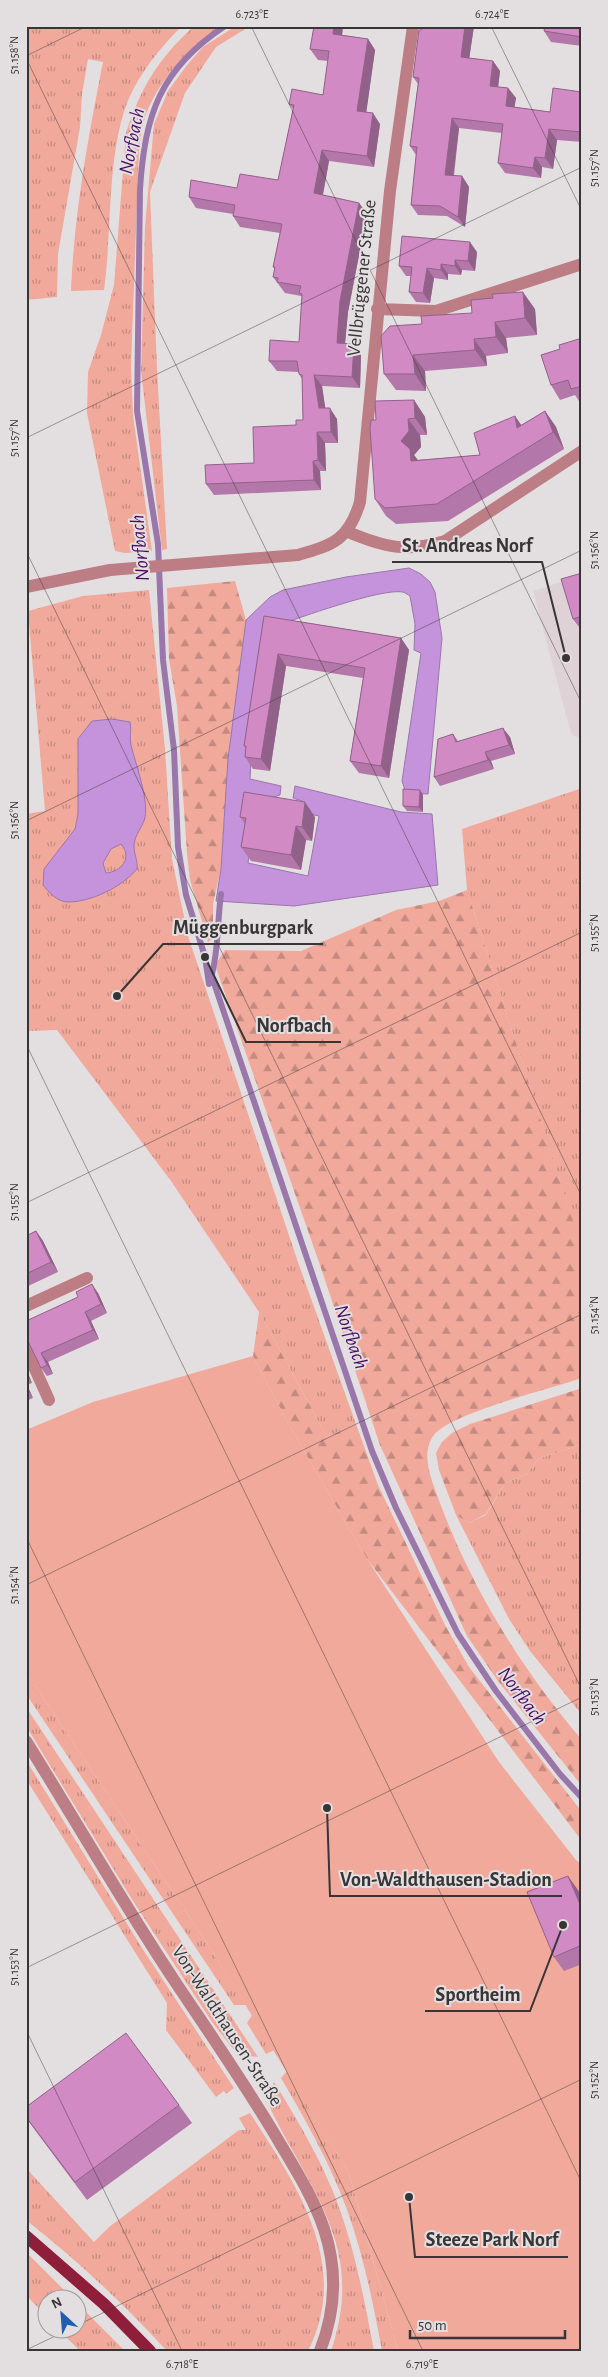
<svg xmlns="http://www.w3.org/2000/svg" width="608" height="2377" viewBox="0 0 608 2377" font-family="'Alegreya Sans',sans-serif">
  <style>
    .built { fill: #ded2d6 }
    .grass { fill: url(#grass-tufts) }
    .forest { fill: url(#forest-firs) }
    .pitch { fill: #f1a99c }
    .water { fill: #c493db; stroke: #9a77aa; fill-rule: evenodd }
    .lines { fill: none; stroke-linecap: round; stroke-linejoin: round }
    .stream { stroke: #9a77aa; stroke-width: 6 }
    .minor { stroke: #bc7d84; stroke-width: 12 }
    .major { stroke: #8f1e3b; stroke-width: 12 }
    .wall { fill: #b477a9 }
    .shaded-wall { fill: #926189 }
    .building { fill: #d18ac4; stroke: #926189 }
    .ticks { fill: none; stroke: #373536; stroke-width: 1; stroke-opacity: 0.45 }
    .labels { text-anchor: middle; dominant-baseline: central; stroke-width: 4; stroke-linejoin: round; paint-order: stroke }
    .street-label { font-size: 19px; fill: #373536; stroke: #e3dfe1 }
    .water-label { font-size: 20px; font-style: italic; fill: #4b0a63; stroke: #e3dfe1 }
    .leader { fill: none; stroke: #373536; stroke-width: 2 }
    .callout-dot { fill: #373536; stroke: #e3dfe1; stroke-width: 2 }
    .callout-label { font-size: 20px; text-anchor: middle; font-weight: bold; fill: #373536; stroke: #e3dfe1; stroke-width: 4; stroke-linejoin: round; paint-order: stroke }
    .neatline { fill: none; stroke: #373536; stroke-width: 2 }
    .ticks-label { font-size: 12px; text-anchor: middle; fill: #373536 }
  </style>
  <defs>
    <pattern id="grass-tufts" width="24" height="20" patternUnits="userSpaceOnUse" patternTransform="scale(1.25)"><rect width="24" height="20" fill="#f1a99c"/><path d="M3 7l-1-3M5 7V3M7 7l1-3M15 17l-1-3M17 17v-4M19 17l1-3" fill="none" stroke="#c48a80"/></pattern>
    <pattern id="forest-firs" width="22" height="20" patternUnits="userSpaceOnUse" patternTransform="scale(1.25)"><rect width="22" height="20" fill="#f1a99c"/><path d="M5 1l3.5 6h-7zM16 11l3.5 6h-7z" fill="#c48a80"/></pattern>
  </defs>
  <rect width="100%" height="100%" fill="#e3dfe1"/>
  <path class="built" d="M582 575V739H581L572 735 569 726 533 591Z"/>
  <path class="grass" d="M26 26H182C157 51 133 81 123 115 107 171 112 232 104 290L71 291C74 214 88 138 103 62L88 59 82 94 80 127 58 254 57 297 26 300Z
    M194 26H221C189 48 161 77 146 114 142 124 141 137 139 148L131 367 133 415 152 551 125 553 115 551 87 413 88 372 101 335 114 285 126 133C141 87 158 59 194 26Z
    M236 26H250L216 47 185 93 150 192 157 369 167 549 162 550 141 371 145 227 154 124 168 91 187 65 203 47Z
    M149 590 165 749 172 859 188 936 299 1265 356 1424 327 1437 259 1312 171 1181 57 1030 26 1031V814L45 811 28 611 83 596Z
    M582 788V1225H574L467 890 462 829Z
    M582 1444V1715L530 1651 509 1619 456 1515 469 1523 486 1515 505 1483 527 1474 538 1459Z
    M26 1672 212 1951 246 2005H234L26 1694Z
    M26 1707 258 2057 242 2055 234 2050 212 2022 133 1901 26 1726Z
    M26 1760 142 1948 234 2088 226 2094 224 2091 216 2097 166 2030 167 2003 26 1779Z
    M250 2012 274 2050 266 2054 247 2023 252 2015Z
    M287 2071 349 2173 398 2351H382C373 2302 363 2253 346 2207 329 2161 305 2119 281 2078Z
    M274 2082C295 2116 316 2151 332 2189 353 2240 364 2297 374 2351H331C366 2248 312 2194 270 2108L269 2099Z
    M250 2113C296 2184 352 2265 308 2351H167C123 2303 77 2260 26 2220V2168L94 2242 109 2227 239 2130H246L239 2118Z
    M26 2252 73 2299 48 2300 47 2317 26 2295Z
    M78 2304 125 2351H80L59 2330H78Z"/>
  <path class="forest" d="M235 581 246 620 228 759 221 869 213 904V938L208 942 190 880 187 854 177 706 169 659 167 588Z
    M467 890 574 1224 582 1225V1378C550 1389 451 1413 434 1435 419 1454 433 1483 440 1503 473 1591 521 1668 582 1740V1786L498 1681 467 1636 380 1445 321 1268 215 965 225 950 301 951 396 910 439 901Z
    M259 1312 327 1437 356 1424 378 1485 445 1625 469 1667 582 1812V1841L367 1559 290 1427 253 1356Z
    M582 1388V1444L538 1459 527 1474 505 1483 486 1514 469 1523 456 1515 439 1470 436 1453 442 1442 452 1433 470 1424Z"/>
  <path class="pitch" d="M253 1356 290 1427 367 1559 499 1762 576 1860 582 1865V2351H398L349 2173 212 1951 26 1672V1430L93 1402Z"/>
  <path class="water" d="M409 568 421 574 430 582 435 592 442 638 428 794 406 793 402 781 421 653 414 650 415 624 410 596C408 595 406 593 403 592 380 588 297 619 272 627L251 760 250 779 281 786 280 795 271 798 252 835 248 863 308 876 319 816 300 812 302 801 293 798 295 786 401 812 432 814 438 885 294 906 216 901 221 869 228 759 246 620 270 597 283 590 346 577Z
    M112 719 130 722C132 730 129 737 131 745 135 762 149 800 145 817 143 827 134 835 134 846 134 854 138 861 137 869 122 887 91 902 68 902 57 902 49 892 43 885L44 869 75 829 78 814V739L92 721ZM121 844C133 858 121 872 106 873L103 863 111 849Z"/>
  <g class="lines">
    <path class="stream" d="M225 26C160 69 145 114 140 189L137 411 158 544 163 660 174 750 178 847 186 895 205 957 209 984 211 974 372 1451 396 1508 458 1634 496 1691 560 1774 582 1798
      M211 978C219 950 217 923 221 894"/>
    <path class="minor" d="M377 309 436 311 582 264
      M348 532C384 547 406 553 445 541L582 451
      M26 587 110 570 298 555C334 545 349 539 360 502L390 191 413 26
      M26 1306 87 1278
      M26 1349 49 1400
      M26 1741C76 1821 122 1902 174 1980 210 2034 248 2088 281 2145 297 2172 314 2199 324 2229 338 2271 336 2310 320 2351"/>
    <path class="major" d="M26 2236 104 2304 150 2351"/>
  </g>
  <path class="wall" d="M310 26H343L342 35 368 39 375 50 366 112 380 124 374 167 329 161 323 195 359 203 367 214 348 312 345 344H354L361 355 360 388 322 386 325 408 337 419 338 443H325L326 471H320L321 490 214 495 206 484 254 463 296 425 303 420 302 379 299 374V372L277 371 269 361 299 342 302 297 301 296 285 293 273 277 275 269 273 267 280 233 240 227 233 216V214L196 208 189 197 278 180 293 109 289 104 323 95 328 61 318 60 310 49 314 27Z
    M422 26H474L469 58 493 61 500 71 498 87 508 88 516 98 514 107 550 112 582 92V142L557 140 553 169 542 167 541 178 505 173 498 163 502 133 459 128 454 176H462L469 187 465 227 447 216 418 215 411 205 416 155 410 146 418 84 413 77Z
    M582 26V46L551 42 544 31Z
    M477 252 475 271 462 270 461 275 448 274V280L434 278 430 303 416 302 409 292 411 276H406L399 266Z
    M535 309 537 335 506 338 508 353 486 356 487 366 425 371 426 391 396 390 384 374 422 324Z
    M582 338V403L581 404 575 395 560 400 551 385 560 349Z
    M414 400 425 417 427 435H420L421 447 414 455 418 460 480 455 515 416 521 425 545 411 556 427 564 449 448 521 396 524 386 516 375 499 376 420Z
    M582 573V631L573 619Z
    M264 616 401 638 409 650 389 778 359 773 350 761 363 678 286 666 270 771 253 769 245 757 246 748 244 746Z
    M453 734 458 741 510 737 515 754 491 761 494 769 440 786 434 777Z
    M420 790 423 795V812L407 811 403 806Z
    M240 817H315L312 841 306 840 301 870 251 861 241 847 245 824Z
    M36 1231 43 1241 58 1272 26 1287V1236Z
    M98 1293 107 1313 91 1321 99 1339 48 1362 53 1374 47 1376 41 1368 29 1342 26 1341V1321Z
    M26 1369 32 1383 27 1385 33 1398 26 1401Z
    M578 1890 582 1899V1964L564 1971 554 1957Z
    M179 2105 192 2123 87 2200 26 2118Z"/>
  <path class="shaded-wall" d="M334 26H343L341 45 333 34Z
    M465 26H474L468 67 461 57Z
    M368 39 375 50 365 122 357 111Z
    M493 61 500 71 497 96 490 86Z
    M508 88 516 98 513 117 506 106Z
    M373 113 380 124 374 167 367 156Z
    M452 118 459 128 452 185 445 175Z
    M549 129 557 140 553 169 545 158Z
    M322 150 329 161 321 204 314 193Z
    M535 157 542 167 541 178 533 168Z
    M462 176 469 187 465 227 458 217Z
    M359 203 367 214 348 312 344 354 337 343 340 301Z
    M470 242 477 252 475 271 468 261Z
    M455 260 462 270 461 275 455 266Z
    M441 264 448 274V280L441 270Z
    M427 268 434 278 430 303 423 293Z
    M523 292 535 309 537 335 525 318Z
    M495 322 506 338 508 353 496 337Z
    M474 339 486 356 487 366 475 350Z
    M354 344 361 355 360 388 352 377Z
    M413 355 425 371 426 391 415 374Z
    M314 375 322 386 327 419 319 408Z
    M414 400 425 417 427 435 415 418Z
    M330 408 337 419 338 443 331 432Z
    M545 411 556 427 564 449 553 432Z
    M515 416 526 432 517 428Z
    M408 419 420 435 421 447 414 455 422 466 411 461 401 441Z
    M317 432 325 443 326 471 318 460Z
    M313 461 320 471 321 490 314 480Z
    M401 638 409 650 389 778 381 766Z
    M278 654 286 666 270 771 261 759Z
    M503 728 510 737 515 754 509 745Z
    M485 752 491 761 494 769 488 760Z
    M420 790 423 795V812L419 807Z
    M305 802 315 817 312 841 302 827Z
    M296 826 306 840 301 870 291 855Z
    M36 1231 43 1241 58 1272 51 1262Z
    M92 1284 98 1293 107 1313 101 1304Z
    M85 1312 91 1321 99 1339 93 1330Z
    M41 1353 48 1362 53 1374 47 1365Z
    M26 1369 32 1383 26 1374Z
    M26 1384 27 1385 33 1398 27 1389Z
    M568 1876 578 1890 582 1899V1909Z"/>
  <path class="building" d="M314 26H334L333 34 368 39 357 111 373 113 367 156 322 150 314 193 359 203 340 301 337 343 354 344 352 377 314 375 319 408H330L331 432H317L318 460 313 461 314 480 206 484 205 465 254 463 253 427 296 425V420H303L302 375 299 374 297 361H269L270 340 299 342 302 294 299 293 301 286 277 282 278 278 273 277 275 267H273L282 224 233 216 235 205 189 197 191 180 237 188 240 174 278 180 294 105 289 104 292 89 323 95 329 51 310 49Z
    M422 26H465L461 57 493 61 490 86 508 88 506 106 550 112 553 88 582 92V132L549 129 545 158 535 157 533 168 498 163 503 124 452 118 445 175 462 176 458 217 440 206 411 205 417 147 410 146 419 78 413 77 419 30H421Z
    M545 26H582V37L544 31Z
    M402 236 470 242 468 261 455 260V266L441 264V270L427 268 423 293 409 292 412 267 399 266Z
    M523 292 525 318 495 322 496 337 474 339 475 350 413 355 415 374H384L381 336 390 326 422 324 421 316 472 313 471 300 493 298 492 294Z
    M582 338V386L571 389 568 380 551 385 541 355 560 349 559 345Z
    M414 400 415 418 408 419 409 431 401 441 410 449 411 461 480 455 474 433 515 416 517 428 545 411 553 432 437 504 385 508 375 499 370 428 371 420H376L375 401Z
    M582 573V616L573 619 561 579Z
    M264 616 401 638 381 766 350 761 365 668 278 654 261 759 245 757 246 746H244Z
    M503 728 509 745 485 752 488 760 434 777 438 739 453 734 456 742Z
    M403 789 420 790 419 807 403 806Z
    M244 792 305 802 302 827 296 826 291 855 241 847 246 818 240 817Z
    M36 1231 51 1262 26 1274V1236Z
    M92 1284 101 1304 85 1312 93 1330 41 1353 47 1365 41 1368 26 1337V1321L78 1297 76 1292Z
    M582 1311V1323L579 1312Z
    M568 1876 582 1909V1945L554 1957 527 1892Z
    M126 2033 179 2105 75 2182 26 2117V2107Z"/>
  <path class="ticks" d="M251 26 582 704M491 26 582 211M26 56 87 26M26 58 582 1197M26 438 582 167M26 551 582 1690M26 821 582 550M26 1044 582 2183M26 1203 582 932M26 1537 423 2351M26 1585 582 1314M26 1968 582 1697M26 2030 182 2351M78 2325 582 2079M26 2350 68 2330"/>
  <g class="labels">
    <g class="street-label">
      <text transform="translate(362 278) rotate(-84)">Vellbrüggener Straße</text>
      <text transform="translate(227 2026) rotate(57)">Von-Waldthausen-Straße</text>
    </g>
    <g class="water-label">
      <text transform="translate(132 141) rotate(-79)">Norfbach</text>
      <text transform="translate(140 548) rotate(-95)">Norfbach</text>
      <text transform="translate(351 1337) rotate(71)">Norfbach</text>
      <text transform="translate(522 1696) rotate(53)">Norfbach</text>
    </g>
  </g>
  <path class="leader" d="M566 658L542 562H392M117 996L163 944H323M205 957L246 1042H341M327 1808L330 1896H562M563 1925L530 2011H425M409 2197L415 2257H568"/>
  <g class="callout-dot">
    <circle cx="566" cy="658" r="5"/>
    <circle cx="117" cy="996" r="5"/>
    <circle cx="205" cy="957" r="5"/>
    <circle cx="327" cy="1808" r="5"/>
    <circle cx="563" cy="1925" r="5"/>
    <circle cx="409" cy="2197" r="5"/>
  </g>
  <g class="callout-label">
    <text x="467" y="552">St. Andreas Norf</text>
    <text x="243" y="934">Müggenburgpark</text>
    <text x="294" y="1032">Norfbach</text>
    <text x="446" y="1886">Von-Waldthausen-Stadion</text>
    <text x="478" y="2001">Sportheim</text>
    <text x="492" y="2246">Steeze Park Norf</text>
  </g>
  <rect width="608" height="2377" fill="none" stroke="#e3dfe1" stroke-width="55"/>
  <g transform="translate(62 2314) rotate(334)"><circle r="24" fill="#e3dfe1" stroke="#9e9b9d"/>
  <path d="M0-4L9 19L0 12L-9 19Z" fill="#215eb0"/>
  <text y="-8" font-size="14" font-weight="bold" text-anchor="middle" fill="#373536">N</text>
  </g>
  <path d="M410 2330v8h155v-8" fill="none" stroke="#373536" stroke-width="2.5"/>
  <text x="418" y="2330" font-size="15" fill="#373536" stroke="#e3dfe1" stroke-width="4" paint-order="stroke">50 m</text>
  <rect x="28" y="28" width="552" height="2322" class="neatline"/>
  <g class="ticks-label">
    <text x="252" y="18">6.723°E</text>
    <text x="492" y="18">6.724°E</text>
    <text transform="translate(14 55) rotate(-90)" y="4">51.158°N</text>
    <text transform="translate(594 168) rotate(-90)" y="4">51.157°N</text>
    <text transform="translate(14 438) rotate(-90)" y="4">51.157°N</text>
    <text transform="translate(594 550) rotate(-90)" y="4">51.156°N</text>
    <text transform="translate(14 820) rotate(-90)" y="4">51.156°N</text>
    <text transform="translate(594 933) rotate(-90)" y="4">51.155°N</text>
    <text transform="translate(14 1202) rotate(-90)" y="4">51.155°N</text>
    <text transform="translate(594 1315) rotate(-90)" y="4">51.154°N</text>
    <text transform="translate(14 1585) rotate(-90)" y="4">51.154°N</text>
    <text transform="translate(594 1697) rotate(-90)" y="4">51.153°N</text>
    <text transform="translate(14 1967) rotate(-90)" y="4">51.153°N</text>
    <text transform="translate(594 2080) rotate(-90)" y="4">51.152°N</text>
    <text x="182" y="2368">6.718°E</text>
    <text x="422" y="2368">6.719°E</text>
  </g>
</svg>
